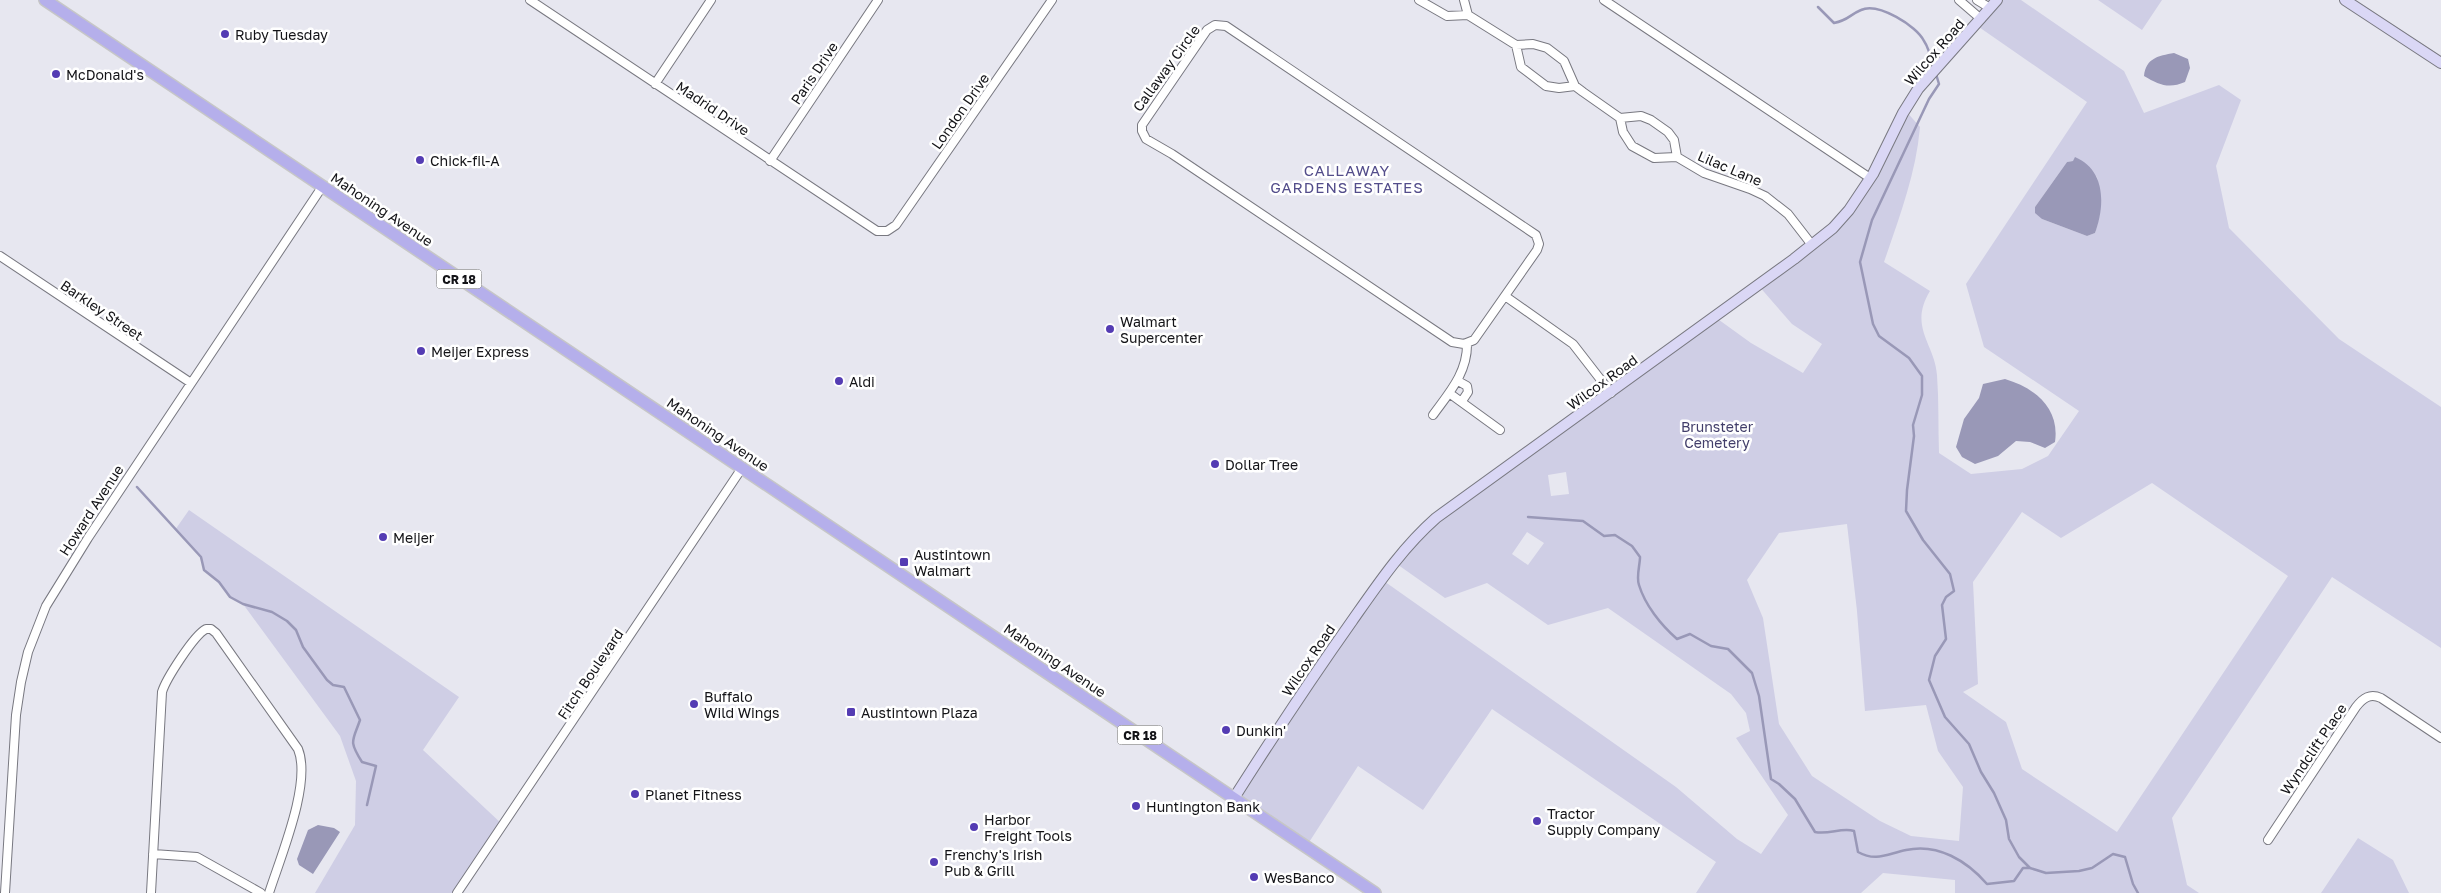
<svg xmlns="http://www.w3.org/2000/svg" width="2441" height="893" viewBox="0 0 2441 893" font-family="'Golos Text',sans-serif">
  <style>
    .green { fill: #cfcee5; fill-rule: evenodd }
    .water { fill: #9998b7 }
    .lines { fill: none; stroke-linecap: round; stroke-linejoin: round }
    .stream { stroke: #9998b7; stroke-width: 2.5 }
    .street-casing { stroke: #787880; stroke-width: 10 }
    .secondary-casing { stroke: #787880; stroke-width: 12 }
    .primary-casing { stroke: #c6c6c7; stroke-width: 14 }
    .street { stroke: #fff; stroke-width: 8 }
    .secondary { stroke: #dad7f5; stroke-width: 10 }
    .primary { stroke: #b5afeb; stroke-width: 11 }
    .poi-dot { fill: #543cb3; stroke: #fff; stroke-width: 2 }
    .labels { text-anchor: middle; dominant-baseline: central; stroke-width: 5; stroke-linejoin: round; paint-order: stroke }
    .shield { fill: #fff; stroke: #5a5a5d; stroke-width: 1 }
    .shield-label { font-size: 12px; font-weight: bold; fill: #131317 }
    .poi-label { font-size: 14px; fill: #131317; stroke: #fff; text-anchor: start }
    .street-label { font-size: 14px; fill: #131317; stroke: #fff }
    .park-label { font-size: 14px; fill: #423e6a; stroke: #fff }
    .neighbourhood-label { font-size: 15px; letter-spacing: 1px; fill: #534d8b; stroke: #fff }
  </style>
  <rect width="100%" height="100%" fill="#e7e7f0"/>
  <path class="green" d="M1997 0H2021L2124 71 2144 113 2219 85 2241 100 2216 166 2229 228 2339 339 2441 407V648L2332 577 2172 818 2187 885 2199 893H1955V880L1883 873 1861 893H1696L1716 862 1492 709 1423 810 1358 766 1306 847 1234 798 1381 579 1676 787 1737 839 1761 854 1788 815 1736 738 1750 731 1746 713 1731 694 1608 608 1548 625 1487 583 1445 598 1394 562 1408 545 1715 317 1751 343 1803 373 1822 344 1792 324 1758 285 1849 210 1905 110 1920 127C1916 174 1899 218 1884 262L1930 291C1908 327 1935 344 1937 375 1939 401 1938 427 1939 453L1971 474 2022 469 2048 456 2079 411 1984 347 1966 284 2087 102 1976 25ZM2073 161 2097 177C2101 196 2102 214 2095 233L2087 236 2042 219 2035 207 2067 162ZM1566 472 1569 494 1551 496 1548 475ZM2152 483 2288 576 2117 832 2022 769 2006 722 1963 692 1978 684 1973 582 2022 512 2061 538ZM1847 524 1857 611 1865 711 1926 705 1938 751 1963 787 1959 841 1911 836 1880 821 1812 776 1779 724 1763 618 1747 580 1779 533ZM1527 532 1544 543 1528 565 1512 554Z
    M2098 0H2162L2142 30Z
    M189 510 459 697 423 750 503 825 457 893H315L355 825 356 781 340 736 243 604 230 597 219 582 204 570 201 557 175 530Z
    M2358 838 2393 860 2409 893H2321Z"/>
  <path class="water" d="M2174 53 2188 59 2190 68 2185 82C2169 89 2159 85 2144 76 2146 58 2158 56 2174 53Z
    M2075 157C2106 170 2105 206 2095 233L2087 236 2042 219 2035 213V207L2067 162 2073 161Z
    M2005 379C2035 388 2060 408 2055 442L2045 448 2030 442 2016 441 1998 456 1975 464 1962 457 1956 447 1964 419 1979 398 1983 384Z
    M318 825 334 828 340 832 313 874 299 865 297 859 308 830Z"/>
  <g class="lines">
    <path class="stream" d="M1818 7 1834 23C1849 20 1849 15 1861 10 1878 2 1917 26 1924 41 1929 48 1931 58 1933 67
      M1936 74 1939 84 1929 99 1872 220 1860 262 1873 324 1879 336 1909 358 1922 376V395L1913 425 1914 436 1907 490 1906 511 1923 540 1950 574 1954 591 1946 597 1942 605 1946 639 1935 656 1929 680 1945 717 1969 744 1981 772 1994 793 2006 820 2009 839 2019 857 2030 868 2046 873 2079 871 2092 868 2113 854 2125 857 2133 884 2138 893
      M137 487 201 557 204 570 219 582 230 597 243 604 272 612 287 621 296 630 303 647 327 680 333 685 344 687 360 720C353 741 348 740 362 762L376 766 367 805
      M1528 517 1583 521 1604 536 1615 535 1632 546 1640 557C1640 565 1636 577 1639 585 1645 605 1661 625 1677 639L1690 634 1711 646 1728 649 1752 673 1759 696 1771 779 1779 784 1795 799 1815 832C1829 835 1842 827 1854 831L1858 852C1876 862 1887 854 1906 850 1938 843 1967 861 1987 884L2014 881 2023 868H2030"/>
    <g class="street-casing">
      <path id="street" d="M530 0 877 231H887L896 225 1052 0
        M1419 0 1447 16 1468 15 1516 45 1533 44 1547 48 1564 61 1575 86 1583 92 1620 118 1641 116 1651 120 1668 132 1674 140 1677 157
        M1464 0 1468 15
        M1604 0 1870 178
        M1959 0 1981 19
        M1977 0 1990 8
        M1215 25 1226 26 1536 235 1539 244 1537 250 1474 340 1464 344 1452 342 1172 154 1146 139 1142 131V125L1207 30Z
        M1516 45 1521 67 1546 86 1559 88 1575 86
        M655 84 711 0
        M1620 118 1623 132 1632 146 1654 158 1677 157 1704 173 1750 189 1765 196 1788 214 1812 245
        M770 161 878 0
        M0 256 191 383
        M1505 296 1573 344 1611 393
        M1458 381 1467 386 1468 392 1462 401
        M1449 393 1500 430
        M1433 415C1449 393 1468 372 1467 343
        M2268 840 2356 707C2363 698 2370 693 2381 698L2441 738
        M153 854 197 857 261 893
        M5 893 16 715 21 682 28 652 46 606 88 538 322 187
        M151 893 162 692C166 679 194 635 206 629H211L216 633 298 749C312 783 280 858 269 893
        M457 893 742 468"/>
    </g>
    <g class="secondary-casing">
      <path id="secondary" d="M2345 0 2441 63
        M1234 798C1272 738 1311 679 1352 621 1378 584 1402 548 1436 518L1794 259 1833 228 1849 210 1873 174 1903 113 1918 89 1997 0"/>
    </g>
    <g class="primary-casing">
      <path id="primary" d="M45 0 1375 893"/>
    </g>
    <use href="#street" class="street"/>
    <use href="#secondary" class="secondary"/>
    <use href="#primary" class="primary"/>
  </g>
  <g class="poi-dot">
    <circle cx="225" cy="34" r="5"/>
    <circle cx="56" cy="74" r="5"/>
    <circle cx="420" cy="160" r="5"/>
    <circle cx="1110" cy="329" r="5"/>
    <circle cx="421" cy="351" r="5"/>
    <circle cx="839" cy="381" r="5"/>
    <circle cx="1215" cy="464" r="5"/>
    <circle cx="383" cy="537" r="5"/>
    <rect x="899" y="557" width="10" height="10" rx="2.5"/>
    <circle cx="694" cy="704" r="5"/>
    <rect x="846" y="707" width="10" height="10" rx="2.5"/>
    <circle cx="1226" cy="730" r="5"/>
    <circle cx="635" cy="794" r="5"/>
    <circle cx="1136" cy="806" r="5"/>
    <circle cx="1537" cy="821" r="5"/>
    <circle cx="974" cy="827" r="5"/>
    <circle cx="934" cy="862" r="5"/>
    <circle cx="1254" cy="877" r="5"/>
  </g>
  <g class="labels">
    <g class="shield">
      <rect x="436.5" y="269.5" width="45" height="19" rx="4"/>
      <rect x="1117.5" y="725.5" width="45" height="19" rx="4"/>
    </g>
    <g class="shield-label">
      <text x="459" y="279">CR 18</text>
      <text x="1140" y="735">CR 18</text>
    </g>
    <g class="poi-label">
      <text x="235" y="34">Ruby Tuesday</text>
      <text x="66" y="74">McDonald's</text>
      <text x="430" y="160">Chick-fil-A</text>
      <text x="1120" y="321">Walmart<tspan x="1120" dy="16">Supercenter</tspan></text>
      <text x="431" y="351">Meijer Express</text>
      <text x="849" y="381">Aldi</text>
      <text x="1225" y="464">Dollar Tree</text>
      <text x="393" y="537">Meijer</text>
      <text x="914" y="554">Austintown<tspan x="914" dy="16">Walmart</tspan></text>
      <text x="704" y="696">Buffalo<tspan x="704" dy="16">Wild Wings</tspan></text>
      <text x="861" y="712">Austintown Plaza</text>
      <text x="1236" y="730">Dunkin'</text>
      <text x="645" y="794">Planet Fitness</text>
      <text x="1146" y="806">Huntington Bank</text>
      <text x="1547" y="813">Tractor<tspan x="1547" dy="16">Supply Company</tspan></text>
      <text x="984" y="819">Harbor<tspan x="984" dy="16">Freight Tools</tspan></text>
      <text x="944" y="854">Frenchy's Irish<tspan x="944" dy="16">Pub &amp; Grill</tspan></text>
      <text x="1264" y="877">WesBanco</text>
    </g>
    <g class="street-label">
      <text transform="translate(1934 52) rotate(-49)">Wilcox Road</text>
      <text transform="translate(1166 68) rotate(-54)">Callaway Circle</text>
      <text transform="translate(814 73) rotate(-56)">Paris Drive</text>
      <text transform="translate(713 108) rotate(34)">Madrid Drive</text>
      <text transform="translate(960 111) rotate(-55)">London Drive</text>
      <text transform="translate(1730 168) rotate(23)">Lilac Lane</text>
      <text transform="translate(382 209) rotate(34)">Mahoning Avenue</text>
      <text transform="translate(102 310) rotate(34)">Barkley Street</text>
      <text transform="translate(1602 382) rotate(-36)">Wilcox Road</text>
      <text transform="translate(718 434) rotate(34)">Mahoning Avenue</text>
      <text transform="translate(91 510) rotate(-57)">Howard Avenue</text>
      <text transform="translate(1055 660) rotate(34)">Mahoning Avenue</text>
      <text transform="translate(1308 660) rotate(-56)">Wilcox Road</text>
      <text transform="translate(590 674) rotate(-56)">Fitch Boulevard</text>
      <text transform="translate(2313 749) rotate(-56)">Wyndclift Place</text>
    </g>
    <g class="park-label">
      <text x="1717" y="426">Brunsteter<tspan x="1717" dy="16">Cemetery</tspan></text>
    </g>
    <g class="neighbourhood-label">
      <text x="1347" y="170">CALLAWAY<tspan x="1347" dy="17">GARDENS ESTATES</tspan></text>
    </g>
  </g>
</svg>
